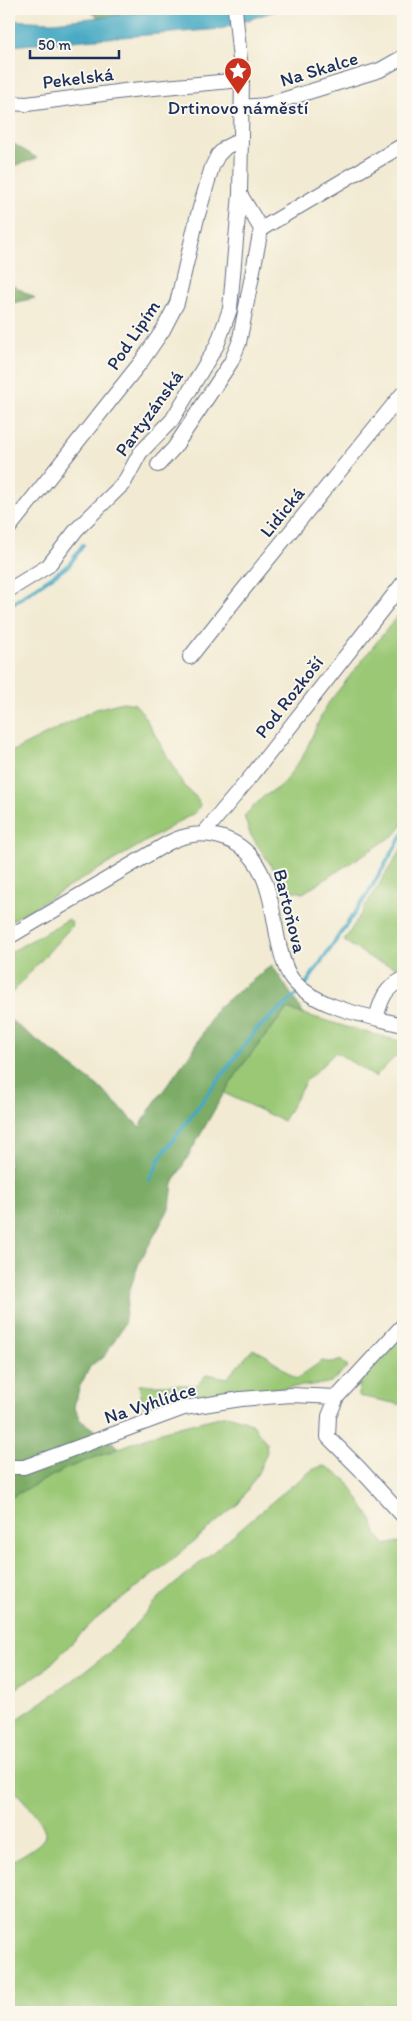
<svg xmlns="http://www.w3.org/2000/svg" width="412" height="2021" viewBox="0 0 412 2021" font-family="Itim,sans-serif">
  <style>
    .green { fill: #9ac875; stroke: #5a7c6a }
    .forest { fill: #7bac66; stroke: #4b6e62 }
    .water { fill: #44a9c3; stroke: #306c90 }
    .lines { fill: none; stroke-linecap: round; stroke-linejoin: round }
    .stream { stroke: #44a9c3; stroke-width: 4 }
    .minor-casing { stroke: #667087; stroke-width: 16 }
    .minor { stroke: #fff; stroke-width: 14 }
    .labels { text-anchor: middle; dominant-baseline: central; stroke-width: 4; stroke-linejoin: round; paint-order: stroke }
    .street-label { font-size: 19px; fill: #1b2f5e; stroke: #fbf7ec }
    .poi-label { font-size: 19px; fill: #1b2f5e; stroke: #fbf7ec }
  </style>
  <rect width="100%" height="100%" fill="#fbf7ec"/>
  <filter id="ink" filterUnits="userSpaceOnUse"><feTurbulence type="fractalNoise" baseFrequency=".02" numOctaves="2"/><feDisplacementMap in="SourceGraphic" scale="10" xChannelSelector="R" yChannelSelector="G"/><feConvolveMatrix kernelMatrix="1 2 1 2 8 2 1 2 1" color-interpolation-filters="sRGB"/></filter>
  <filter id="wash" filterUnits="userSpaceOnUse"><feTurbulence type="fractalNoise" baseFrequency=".0096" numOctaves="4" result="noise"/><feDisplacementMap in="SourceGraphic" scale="20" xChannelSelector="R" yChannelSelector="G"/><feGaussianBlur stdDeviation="1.12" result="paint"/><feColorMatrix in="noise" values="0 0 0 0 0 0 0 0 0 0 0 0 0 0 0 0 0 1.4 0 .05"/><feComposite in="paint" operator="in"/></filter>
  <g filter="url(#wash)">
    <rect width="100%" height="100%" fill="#f2ead2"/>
    <path class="green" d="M403 609V823L396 834 303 893 287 889 250 834 244 816 263 797 282 785 303 756 326 706Z
      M123 702 135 704 142 712 184 786 197 798 200 805 196 812 9 922V753L96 709Z
      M403 846V969L374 960 344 941Z
      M69 919 72 922 71 927 9 996V953Z
      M287 1009 350 1028 403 1042V1049L375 1077 336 1052 306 1081 283 1121 224 1093 244 1063Z
      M403 1331V1405L359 1396V1381Z
      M253 1349 267 1356 296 1379 322 1361 333 1363 341 1360 348 1367 331 1382 322 1384 216 1395 196 1399 145 1415 139 1385H197L207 1374 227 1378Z
      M227 1415 246 1421 254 1426 266 1443 267 1452 258 1473 239 1503 172 1560 96 1619 45 1670 9 1693V1498L67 1468 164 1431Z
      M322 1466 327 1467 347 1481 373 1522 376 1534 386 1545 398 1542 403 1548V2002L369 2008V2012H9V1863C18 1857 39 1847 44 1838 51 1825 17 1796 10 1784 6 1776 9 1736 9 1725L67 1685 110 1652 161 1596 279 1496 312 1470Z"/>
    <path class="forest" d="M87 9H166L99 18Z
      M9 141 37 158 9 168Z
      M9 283 35 298 9 304Z
      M272 965 304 1014 287 1009 244 1063 224 1093 173 1183 170 1207 139 1263 129 1292 124 1325 103 1358 91 1365 80 1386 74 1406 80 1420 120 1448 67 1468 9 1498V1019L98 1086 140 1127 152 1106 193 1050 217 1008Z"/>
    <path class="water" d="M166 9H281L221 29 9 46V20L53 22 150 12Z"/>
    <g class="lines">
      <path class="stream" d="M9 606 69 565 83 545
        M150 1180 161 1156 256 1030 301 991 367 895 403 834"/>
    </g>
  </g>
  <g filter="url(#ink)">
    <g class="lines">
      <g class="minor-casing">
        <path id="minor" d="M9 103 27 104 132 90 242 80
          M242 107 266 105 380 70 403 57
          M240 194 261 229 403 145
          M158 465 174 448 231 362 239 343 261 229
          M9 528 141 362 163 330 177 303 197 218 212 167 218 155 226 147 240 140
          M9 590 48 566 77 529 124 483 140 453 172 420 217 345 230 309 240 194 242 80 235 9
          M190 657 235 600 403 393
          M203 834 253 774 403 583
          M9 937 168 843C186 834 201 832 220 837 267 850 270 899 278 940 281 953 284 968 292 979 315 1008 369 1016 403 1025
          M376 1018C382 998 384 989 403 979
          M403 1325 337 1397 329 1416 328 1437 359 1468 403 1516
          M9 1467H24L184 1408 241 1399 291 1395 337 1397"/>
      </g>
      <use href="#minor" class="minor"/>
    </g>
  </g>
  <defs>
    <g id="sight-pin" transform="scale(1.4375)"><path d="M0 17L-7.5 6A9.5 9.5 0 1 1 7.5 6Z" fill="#c8321e" stroke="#fbf7ec"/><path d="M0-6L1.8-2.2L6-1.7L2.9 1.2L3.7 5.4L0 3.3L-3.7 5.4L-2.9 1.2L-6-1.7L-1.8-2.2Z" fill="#fff"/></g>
  </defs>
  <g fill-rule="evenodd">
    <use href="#sight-pin" x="238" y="71"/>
  </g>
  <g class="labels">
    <g class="street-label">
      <text transform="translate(319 69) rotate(-17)">Na Skalce</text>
      <text transform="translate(78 78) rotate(-7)">Pekelská</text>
      <text transform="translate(133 335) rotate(-56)">Pod Lipím</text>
      <text transform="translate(149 413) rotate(-54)">Partyzánská</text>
      <text transform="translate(282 512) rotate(-51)">Lidická</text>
      <text transform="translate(289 697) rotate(-52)">Pod Rozkoší</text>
      <text transform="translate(290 911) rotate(76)">Bartoňova</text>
      <text transform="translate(150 1403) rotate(-18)">Na Vyhlídce</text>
    </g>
    <g class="poi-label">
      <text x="238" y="107">Drtinovo náměstí</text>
    </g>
  </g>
  <rect width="412" height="2021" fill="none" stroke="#fbf7ec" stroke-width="30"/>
  <path d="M30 50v8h89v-8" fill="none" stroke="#1b2f5e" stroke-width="2.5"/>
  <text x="38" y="50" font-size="15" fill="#1b2f5e" stroke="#fbf7ec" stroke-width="4" paint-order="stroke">50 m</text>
</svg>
